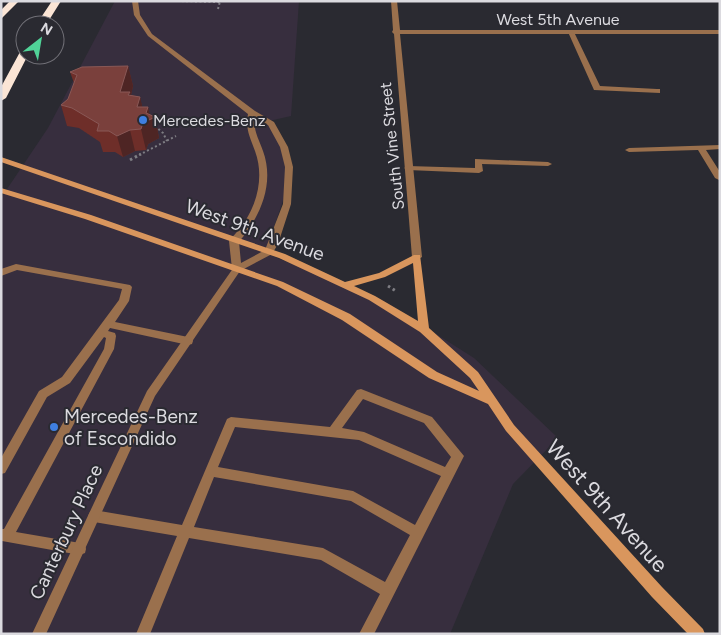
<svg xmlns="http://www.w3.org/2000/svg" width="721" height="635" viewBox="0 0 721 635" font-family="Figtree,sans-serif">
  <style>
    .commercial { fill: #372e3e }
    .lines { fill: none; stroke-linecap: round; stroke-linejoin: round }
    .path-far1 { stroke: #7e7d83; stroke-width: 2; stroke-dasharray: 2 2.5; stroke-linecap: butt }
    .path { stroke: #7e7d83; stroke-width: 3; stroke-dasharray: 2.5 3; stroke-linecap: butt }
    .service { fill: #9a704d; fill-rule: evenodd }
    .minor { fill: #9a704d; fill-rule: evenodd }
    .tertiary { fill: #9a704d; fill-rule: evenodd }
    .secondary { fill: #d9965d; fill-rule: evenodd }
    .motorway { fill: #fbe5d5; fill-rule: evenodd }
    .wall { fill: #6e2e29 }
    .shaded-wall { fill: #4e2524 }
    .building { fill: #7a403c; stroke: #895856 }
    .shop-dot { fill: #3f7fe0; stroke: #2a2a31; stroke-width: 2 }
    .labels { text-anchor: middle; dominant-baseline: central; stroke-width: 4; stroke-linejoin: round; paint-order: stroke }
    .far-street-label { font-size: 16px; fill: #dbdadf; stroke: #2a2a31 }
    .far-poi-label { font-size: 16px; fill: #dbdadf; stroke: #2a2a31; text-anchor: start }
    .street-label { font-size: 19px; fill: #dbdadf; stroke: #2a2a31 }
    .poi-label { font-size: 19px; fill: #dbdadf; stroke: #2a2a31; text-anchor: start }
    .near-street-label { font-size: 22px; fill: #dbdadf; stroke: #2a2a31 }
  </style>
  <rect width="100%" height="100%" fill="#2a2a31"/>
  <path class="commercial" d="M115 1H299L291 116 269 121 289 163 287 189 265 253 384 301 474 358 558 438 513 484 450 634H1V198L48 128Z"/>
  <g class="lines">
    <path class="path-far1" d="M177 1 220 2
      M218 9 220 1
      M155 126 163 133 167 141
      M139 155 176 136"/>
    <path class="path" d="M130 160 141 154
      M388 286 396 291"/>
    <path class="service" d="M571 30 574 32 600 86 657 89H660V93L594 90 568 32Z
      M720 145V149L706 150 720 172 719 180 715 178 698 150 629 152 625 150 629 148Z
      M475 159 548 162 552 164 548 166 482 164 483 171 479 173 408 170 404 168 408 166 475 168Z
      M16 264 130 285 132 287 129 301 115 322 188 337 192 338 193 341 192 344 188 345 110 328 108 331 115 333 116 336 114 349 16 532 80 543 85 545 86 549 85 553 80 555 2 541 1 529H4L104 349 106 338 104 337 70 383 47 397 5 473 1 474V458L39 391 62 377 119 300 122 289 17 270 1 276V269Z
      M361 389 432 417 464 456 374 634H359L380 594 321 560 189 538 150 634H136L177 536 94 522 90 520 88 516 90 512 94 510 182 525 227 419 231 417 330 427 357 390ZM363 399 424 423 451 457 445 467 364 432 342 428ZM235 427 359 440 441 476 415 525 353 491 218 467ZM214 477 351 501 410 535 385 582 323 548 194 527Z"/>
    <path class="minor" d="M391 1H397L400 30H720V34H400L422 257 417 260 412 257 394 34 392 32 393 30Z
      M237 266 242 269 240 271 155 396 46 634H32L147 391 234 267Z"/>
    <path class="tertiary" d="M132 1H138L140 15 152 34 255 111 274 122 288 147 293 167 291 204 278 244 272 254 240 271 237 272 232 269 229 241C234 235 240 229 244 223 258 202 264 175 255 151 250 137 245 129 248 114L148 36 134 15ZM255 118 268 125 280 147 285 167 283 204 265 250 241 263 239 242C260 217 275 184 263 151 259 139 253 131 255 118Z"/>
    <path class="secondary" d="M1 157 285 254 345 282 379 273 414 255H420L429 328 478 372 514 425 662 587 703 629 705 634H688L652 597 506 431 488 404 429 378 342 320 277 286 85 219 1 193V188L91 215 283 282 350 314 437 372 479 391 470 378 420 332 369 300 279 258 1 162ZM413 263 418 321 375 296 354 286 385 277Z"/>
    <path class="motorway" d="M10 1H19L1 19V10Z
      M52 1H61L46 25H36Z
      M25 49V55H28L6 98 1 101V87L20 52Z"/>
  </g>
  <path class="wall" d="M128 66 133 86 131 95 140 97 142 107H148L149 114 155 117 159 138 148 144 146 150 135 151 123 157 115 152H103L100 142 79 128 67 126 61 105 68 99 74 83 70 72Z"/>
  <path class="shaded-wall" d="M128 66 133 86 131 95 135 112 120 92Z
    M140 97 145 118 148 107 151 120 155 117 159 138 148 144 146 150 141 129 137 107Z
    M130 130 135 151 123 157 117 136Z"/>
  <path class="building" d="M128 66 120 92H130L128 95 140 97 137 107H148L146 113 155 117 143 123 141 129 130 130 117 136 109 131H97L99 124 72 108 61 105 68 99 77 75 70 72 82 67Z"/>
  <g class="shop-dot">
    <circle cx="143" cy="120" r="5"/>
    <circle cx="54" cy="427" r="5"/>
  </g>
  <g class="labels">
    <g class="far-street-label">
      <text x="558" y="19">West 5th Avenue</text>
      <text transform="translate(392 146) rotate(-96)">South Vine Street</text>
    </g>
    <g class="far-poi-label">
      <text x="153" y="120">Mercedes-Benz</text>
    </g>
    <g class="street-label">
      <text transform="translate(255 230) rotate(20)">West 9th Avenue</text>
      <text transform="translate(66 532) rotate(-65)">Canterbury Place</text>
    </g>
    <g class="poi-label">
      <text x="64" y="416">Mercedes-Benz<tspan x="64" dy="22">of Escondido</tspan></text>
    </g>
    <g class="near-street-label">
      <text transform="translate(607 506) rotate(48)">West 9th Avenue</text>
    </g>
  </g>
  <rect width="721" height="635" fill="none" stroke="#dbdadf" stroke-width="5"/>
  <g transform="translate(40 40) rotate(31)"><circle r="24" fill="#2a2a31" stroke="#717077"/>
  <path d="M0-4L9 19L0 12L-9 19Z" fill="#50d398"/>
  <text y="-8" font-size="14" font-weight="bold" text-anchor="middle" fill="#dbdadf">N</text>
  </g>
</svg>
